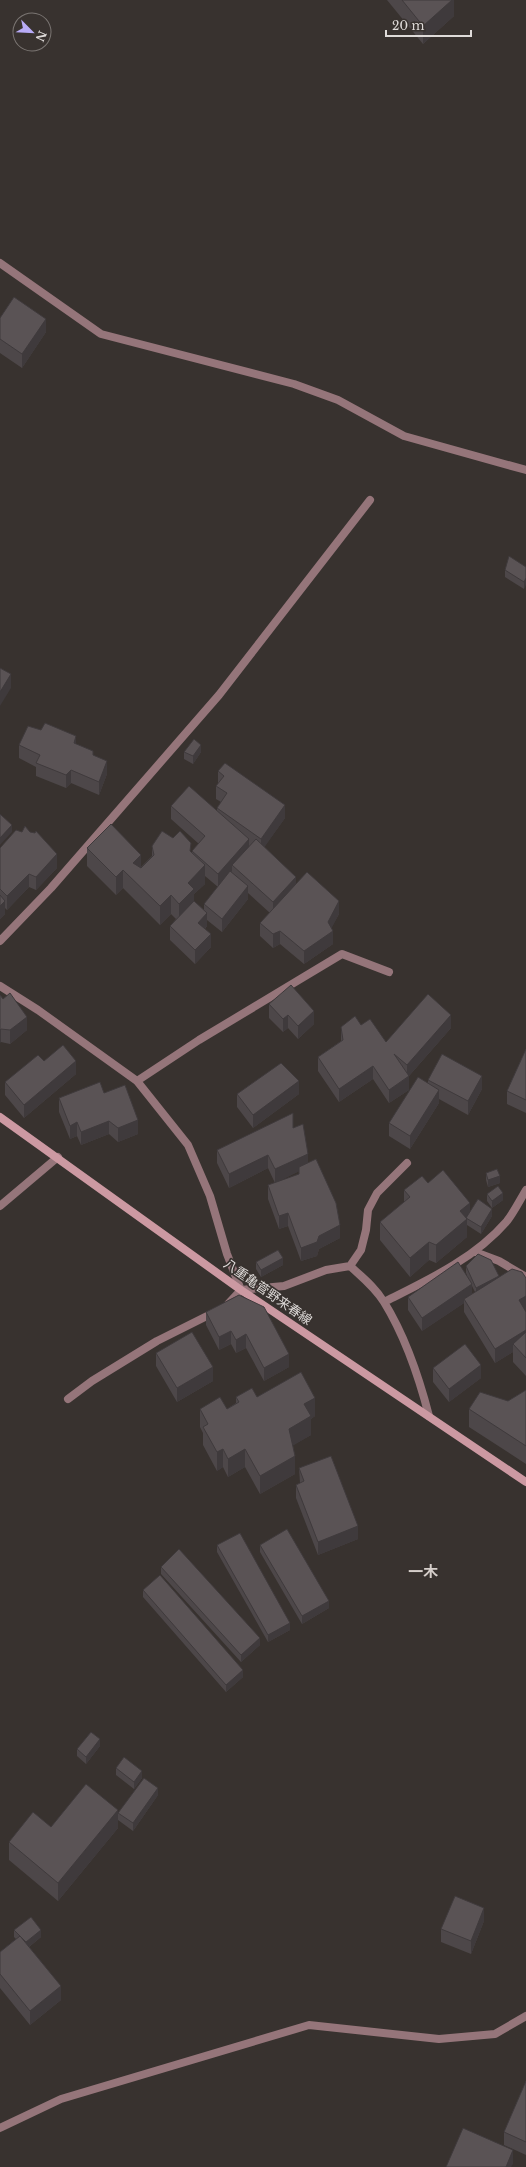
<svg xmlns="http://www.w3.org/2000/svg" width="526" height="2167" viewBox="0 0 526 2167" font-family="'Libre Baskerville','Noto Sans JP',serif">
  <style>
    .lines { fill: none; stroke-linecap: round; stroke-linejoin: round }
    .street { stroke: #95757a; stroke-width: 8 }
    .secondary { stroke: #cc99a2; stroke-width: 8 }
    .wall { fill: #4d4749; fill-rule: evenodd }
    .shaded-wall { fill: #3f3a3c }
    .building { fill: #5a5355; stroke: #3f3a3c }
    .labels { text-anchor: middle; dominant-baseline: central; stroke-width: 3.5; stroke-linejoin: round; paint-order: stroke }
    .street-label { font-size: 13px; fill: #dfdbd9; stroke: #38322f }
    .quarter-label { font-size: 15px; font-weight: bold; fill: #d6cfcb; stroke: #38322f }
  </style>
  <rect width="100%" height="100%" fill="#38322f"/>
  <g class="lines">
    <path class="street" d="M0 263 101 334 294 384 338 400 404 436 526 470
      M0 941 51 888 219 695 370 500
      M0 986 38 1010 137 1081 188 1145 210 1196 227 1254 241 1290
      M137 1081 199 1040 342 954 389 972
      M0 1206 58 1157
      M475 1252 499 1261 526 1277
      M350 1266C362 1277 375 1287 384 1302 405 1336 419 1377 429 1416
      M384 1302C428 1280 474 1259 507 1221 514 1212 520 1200 526 1190
      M228 1304 241 1290 284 1286 326 1270 350 1266 361 1250 366 1230 368 1210 377 1193 407 1163
      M68 1399 92 1381 157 1341 215 1312
      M0 2128 61 2099 309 2025 439 2039 495 2034 526 2016"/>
    <path class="secondary" d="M0 1117 241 1290 526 1482"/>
  </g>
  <path class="wall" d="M387 0H454V16L423 44Z
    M0 318 46 332 22 368 0 353Z
    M526 567 524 589 505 577V570Z
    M76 744 93 755 107 774 99 795 71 783 66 788 36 776V767L19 758V745Z
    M184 752H201L193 764 184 759Z
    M218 771 285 818 264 847 296 884 339 914 331 928 333 944 304 964 280 944 273 948 260 936V923L270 913 248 893V899L222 932 207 920V926L205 929 211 947 195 964 170 940V926L176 919 171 914 160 925 123 888 116 895 87 866V848L141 867 152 856V846L192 853V851L199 844 171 819V806L217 811V808L221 802 216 799V786L218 784ZM205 876 218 887 204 904V910L194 901V894L205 884Z
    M0 848 57 868 36 890 29 887 7 910 5 908V914L0 919Z
    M0 995 27 1030 10 1044 1 1042Z
    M269 1004 314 1024 298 1039 288 1028 283 1032 269 1018Z
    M361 1025 386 1042 451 1028 409 1076V1090L389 1103 373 1079 339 1102 318 1071V1057L341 1041V1027Z
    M526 1049V1113L507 1104V1091Z
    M44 1061 76 1074 24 1118 5 1095V1082Z
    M428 1080 482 1089 468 1115 439 1099V1103L410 1149 389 1136V1123L428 1083Z
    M104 1093 138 1134 118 1142 109 1134 81 1145 77 1136 70 1139 59 1112V1098Z
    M237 1094H299L253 1128 237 1107Z
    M293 1128 308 1163 340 1238 319 1249 317 1256 301 1261 288 1226 279 1229 268 1199V1185L275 1183 268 1168 229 1188 217 1163V1150ZM299 1171V1174L275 1183Z
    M486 1173 500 1183 488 1187 486 1180Z
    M428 1183 470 1212 492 1216 481 1234 467 1225V1237L436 1263 429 1260 410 1277 380 1240V1222L404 1202V1190Z
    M487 1194 503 1200 492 1208 487 1201Z
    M256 1262 283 1265 261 1277 256 1269Z
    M466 1266 499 1277 526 1278V1309L525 1310 526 1312V1376L513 1362V1352L495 1363 464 1312V1303L422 1331 408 1310V1297L467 1275 466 1273ZM472 1286 475 1292 472 1294Z
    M239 1295 289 1367 264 1381 246 1348 236 1353 231 1344 219 1350 206 1325V1312Z
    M156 1353 213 1381 177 1402 156 1366Z
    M433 1368 481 1378 449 1402 433 1382Z
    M526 1390V1464L469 1427V1409L508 1401Z
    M236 1397H257L315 1416 311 1419V1435L293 1445 295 1474 260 1494 245 1467 228 1477 223 1467 217 1471 203 1445V1433L200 1427V1409H227L236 1403Z
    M299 1468 358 1539 318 1555 296 1498V1485L300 1483Z
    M217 1545 290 1630 268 1642 217 1552Z
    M260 1545 329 1608 302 1624 260 1552Z
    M161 1567 260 1645 241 1662 161 1574Z
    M143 1590 243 1677 226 1692 143 1597Z
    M100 1746 86 1764 77 1756V1749Z
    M116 1768 142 1778 134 1789 116 1775Z
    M158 1795 133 1831 118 1820V1813Z
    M51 1827 118 1828 58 1901 9 1860V1842Z
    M484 1921 471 1954 441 1942V1929Z
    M14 1930 41 1937 29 1947 61 2000 30 2025 0 1988V1952L16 1939 14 1937Z
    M526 2081V2155L504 2145V2132Z"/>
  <path class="shaded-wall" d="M452 0H454V16L423 44V26Z
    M46 319V332L22 368V354Z
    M526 578V585L524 589V582Z
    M11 674V688L0 706V692Z
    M76 736V749L74 743Z
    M201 745V752L193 764V756Z
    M107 761V774L99 795V782Z
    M71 770V783L66 788V775Z
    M285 805V818L261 852V839Z
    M12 825V832L0 845V838Z
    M249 839V853L232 865V871L218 887V874Z
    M57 854V868L36 890V877Z
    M141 855V873L133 863Z
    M205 865V884L194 894V907L179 922V904L188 883Z
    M123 870V888L116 895V877Z
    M29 874V887L7 910V896Z
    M296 877V890L273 916V902Z
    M248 886V899L222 932V919Z
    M171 895V914L160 925V906Z
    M5 901V914L0 919V906Z
    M339 901V914L328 935 333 931V944L304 964V951L328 922Z
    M207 913V926L198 936V923Z
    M280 931V944L273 948V934Z
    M211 934V947L195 964V950Z
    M314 1011V1024L298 1039V1026Z
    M288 1015V1028L283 1032V1019Z
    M451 1015V1028L408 1077 409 1076V1090L389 1103V1090L407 1078V1065Z
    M27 1017V1030L10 1044V1030Z
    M1 1029V1042L0 1043V1030Z
    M76 1061V1074L24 1118V1105Z
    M373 1066V1079L339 1102V1089Z
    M482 1076V1089L468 1115V1101Z
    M299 1081V1094L253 1128V1115Z
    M439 1090V1103L410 1149V1136Z
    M138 1120V1134L118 1142V1128Z
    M109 1121V1134L81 1145V1132Z
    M77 1122V1136L70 1139V1126Z
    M308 1154V1167L275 1183V1169Z
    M268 1155V1168L229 1188V1174Z
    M500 1176V1183L488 1187V1180Z
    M503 1193V1200L492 1208V1201Z
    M470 1203V1220L466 1218 467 1219V1237L436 1263V1245L460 1211Z
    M492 1209V1216L481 1234V1227Z
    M288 1213V1226L279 1229V1216Z
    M340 1225V1238L319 1249 317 1256 301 1261V1248L319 1236Z
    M429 1242V1260L410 1277V1258Z
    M283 1258V1265L261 1277V1270Z
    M499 1276V1283L476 1295V1288Z
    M472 1284V1297L464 1299V1303L422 1331V1318Z
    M526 1296V1309L519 1314V1300Z
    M526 1330V1344H513V1352L495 1363V1349Z
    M231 1331V1344L219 1350V1337Z
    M246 1334V1348L236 1353V1340Z
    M289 1354V1367L264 1381V1368Z
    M481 1365V1378L449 1402V1389Z
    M213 1367V1381L177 1402V1388Z
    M315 1398V1416L311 1419V1435L289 1448V1429L304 1404Z
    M223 1449V1467L217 1471V1452Z
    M245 1449V1467L228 1477V1459Z
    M295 1456V1474L260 1494V1476Z
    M358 1526V1539L318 1555V1542Z
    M329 1601V1608L302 1624V1616Z
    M290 1623V1630L268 1642V1635Z
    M260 1638V1645L241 1662V1655Z
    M243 1670V1677L226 1692V1685Z
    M100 1739V1746L86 1764V1757Z
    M142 1771V1778L134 1789V1782Z
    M158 1788V1795L133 1831V1823Z
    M118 1810V1828L58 1901V1883Z
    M484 1908V1921L471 1954V1941Z
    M41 1930V1937L25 1950V1943Z
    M61 1986V2000L30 2025V2011Z
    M513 2150V2164L511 2167H506Z"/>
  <path class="building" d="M402 0H452L423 26Z
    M14 297 46 319 22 354 0 339V318Z
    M509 556 526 567V578L524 582 505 570Z
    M0 668 11 674 0 692Z
    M45 723 76 736 74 743 93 751V755L107 761 99 782 71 770 66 775 36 763 40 755 19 745 28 726 41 730Z
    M194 739 201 745 193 756 184 752Z
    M225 763 285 805 261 839 217 808 227 793 216 786 224 776 218 771Z
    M189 786 249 839 218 874 192 851 205 836 171 806Z
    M0 814 12 825 0 838Z
    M111 824 141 855 133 863 141 868 154 855 152 846 162 831 173 838 180 831 191 843 190 851 205 865 188 883 194 889 179 904 171 895 160 906 123 870 116 877 87 848Z
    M25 826 30 832 35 833 36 831 57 854 36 877 29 874 7 896 0 889V848L16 830 22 832Z
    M256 839 296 877 273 902 232 865Z
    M230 871 248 886 222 919 204 904Z
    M307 872 339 901 328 922 333 931 304 951 280 931 273 934 260 923Z
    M0 895 5 901 0 906Z
    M194 901 207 913 198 923 211 934 195 950 170 926Z
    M291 985 314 1011 298 1026 288 1015 283 1019 269 1004Z
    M10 993 27 1017 10 1030 1 1029 0 1030V995L3 999Z
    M428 994 451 1015 407 1065 394 1054 409 1076 389 1090 373 1066 339 1089 318 1057 343 1040 341 1027 355 1016 361 1025 370 1019 386 1042Z
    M63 1045 76 1061 24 1105 5 1082 38 1055 44 1061Z
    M526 1049V1100L507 1091Z
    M442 1054 482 1076 468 1101 428 1080Z
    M281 1063 299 1081 253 1115 237 1094Z
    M418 1077 439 1090 410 1136 389 1123Z
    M100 1082 104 1093 125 1085 138 1120 118 1128 109 1121 81 1132 77 1122 70 1126 59 1098Z
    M293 1113V1128L303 1124 308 1154 275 1169 268 1155 229 1174 217 1150Z
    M316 1159 336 1203 340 1225 319 1236 317 1242 301 1248 288 1213 279 1216 268 1185 299 1174V1167Z
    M497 1169 500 1176 488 1180 486 1173Z
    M443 1170 470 1203 460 1211 467 1219 436 1245 429 1242 410 1258 380 1222 410 1197 404 1190 422 1176 428 1183Z
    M498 1186 503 1193 492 1201 487 1194Z
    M478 1199 492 1209 481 1227 466 1218Z
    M278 1250 283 1258 261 1270 256 1262Z
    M478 1254 491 1260 499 1276 476 1288 466 1266Z
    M458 1262 472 1284 422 1318 408 1297Z
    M512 1269 522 1272 526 1278V1296L519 1300 526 1312V1330L495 1349 464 1299Z
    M239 1295 264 1307 289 1354 264 1368 246 1334 236 1340 231 1331 219 1337 206 1312Z
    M192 1332 213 1367 177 1388 156 1353Z
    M526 1332V1358L513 1344Z
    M465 1344 481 1365 449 1389 433 1368Z
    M301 1372 315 1398 304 1404 311 1416 289 1429 295 1456 260 1476 245 1449 228 1459 223 1449 217 1452 203 1427 208 1424 200 1409 220 1397 227 1409 239 1402 236 1397 252 1388 257 1397Z
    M526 1390V1446L469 1409 480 1392 508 1401Z
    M331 1456 358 1526 318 1542 296 1485 304 1481 299 1468Z
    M287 1529 329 1601 302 1616 260 1545Z
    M240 1533 290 1623 268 1635 217 1545Z
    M179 1549 260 1638 241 1655 161 1567Z
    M160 1575 243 1670 226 1685 143 1590Z
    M91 1732 100 1739 86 1757 77 1749Z
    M124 1757 142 1771 134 1782 116 1768Z
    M144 1778 158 1788 133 1823 118 1813Z
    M86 1784 118 1810 58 1883 9 1842 33 1812 51 1827Z
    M455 1896 484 1908 471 1941 441 1929Z
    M31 1917 41 1930 26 1942 14 1930Z
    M20 1936 61 1986 30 2011 0 1974V1952Z
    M526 2081V2142L504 2132Z
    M463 2128 513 2150 506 2167H446Z"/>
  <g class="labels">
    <g class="street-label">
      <text transform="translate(268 1292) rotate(35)">八重亀菅野来春線</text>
    </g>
    <g class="quarter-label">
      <text x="423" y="1571">一木</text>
    </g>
  </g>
  <g transform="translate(32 32) rotate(114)"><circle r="19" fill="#38322f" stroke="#7b7673"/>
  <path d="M0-3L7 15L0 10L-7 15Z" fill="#b8abf7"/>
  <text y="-6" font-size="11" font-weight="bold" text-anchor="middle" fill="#dfdbd9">N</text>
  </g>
  <path d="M386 30v6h85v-6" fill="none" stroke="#dfdbd9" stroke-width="2"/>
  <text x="392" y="30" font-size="12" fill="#dfdbd9" stroke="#38322f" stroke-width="3" paint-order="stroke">20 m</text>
</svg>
